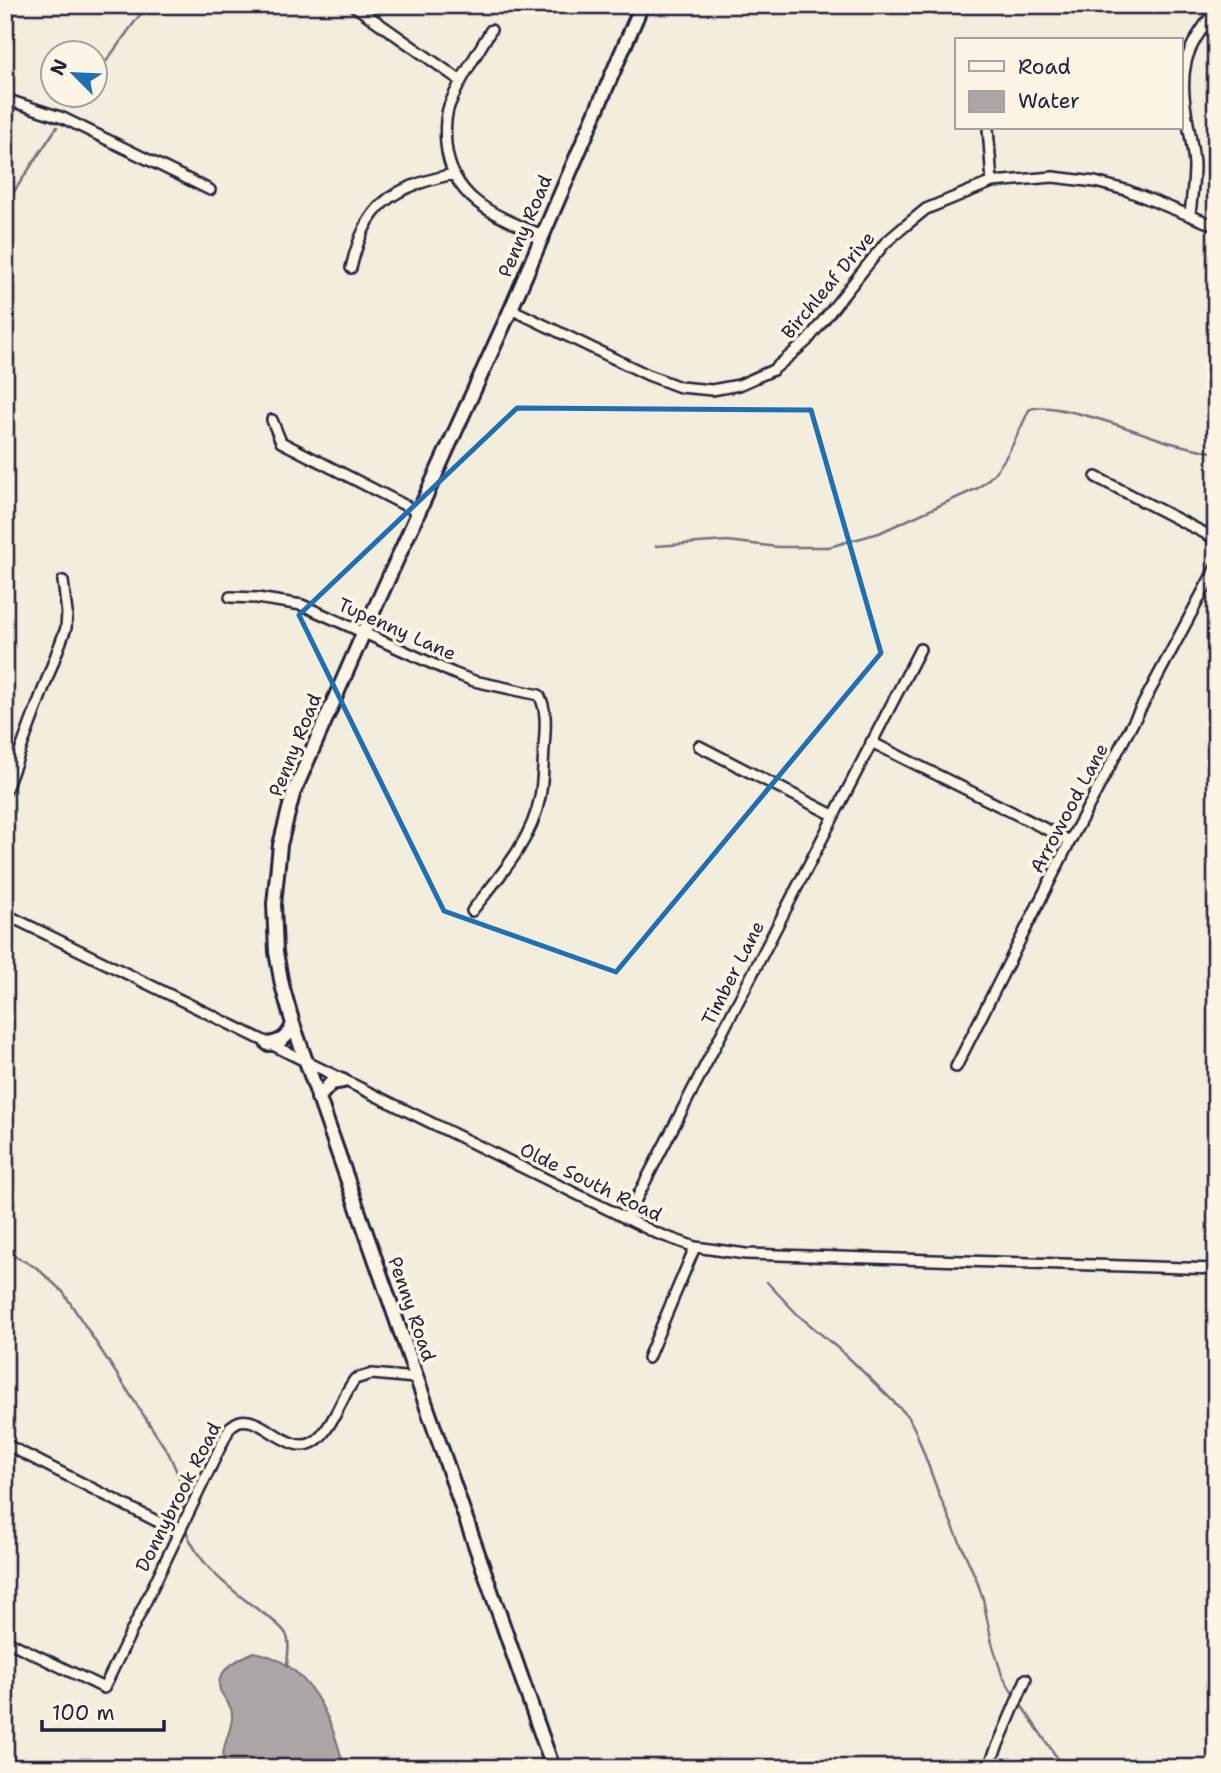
<svg xmlns="http://www.w3.org/2000/svg" width="1221" height="1773" viewBox="0 0 1221 1773" font-family="'Shantell Sans',sans-serif">
  <style>
    .water { fill: #aca7a6; stroke: #75727b; stroke-width: 2 }
    .lines { fill: none; stroke-linecap: round; stroke-linejoin: round }
    .stream { stroke: #75727b; stroke-width: 2.5 }
    .street-casing { stroke: #22223b; stroke-width: 14 }
    .secondary-casing { stroke: #22223b; stroke-width: 18 }
    .street { stroke: #fcf5e5; stroke-width: 9 }
    .secondary { stroke: #fcf5e5; stroke-width: 12 }
    .marked { fill: none; stroke: #1f6fb2; stroke-width: 5; stroke-linejoin: round }
    .labels { text-anchor: middle; dominant-baseline: central; stroke-width: 7; stroke-linejoin: round; paint-order: stroke }
    .street-label { font-size: 19px; fill: #22223b; stroke: #fcf5e5 }
  </style>
  <rect width="100%" height="100%" fill="#f3edde"/>
  <filter id="ink" filterUnits="userSpaceOnUse"><feTurbulence type="fractalNoise" baseFrequency=".0143" numOctaves="2"/><feDisplacementMap in="SourceGraphic" scale="14" xChannelSelector="R" yChannelSelector="G"/><feConvolveMatrix kernelMatrix="1 2 1 2 8 2 1 2 1" color-interpolation-filters="sRGB"/></filter>
  <g filter="url(#ink)">
    <path class="water" d="M254 1652C309 1661 333 1720 344 1768H226C217 1748 233 1734 232 1714 232 1705 223 1698 220 1690 214 1671 240 1658 254 1652Z"/>
    <g class="lines">
      <path class="stream" d="M94 78 147 5
        M72 108 82 94
        M5 205 57 127
        M656 546 727 541 778 547H829L879 533 978 488C1005 469 1015 439 1029 410 1047 398 1139 432 1162 440 1179 446 1198 449 1216 453
        M5 1251 37 1268 63 1292 169 1454 179 1477 183 1518
        M767 1282 797 1314 847 1356 908 1416 916 1432 940 1497 977 1581 983 1599 992 1643 1002 1675 1015 1697
        M185 1528C197 1564 228 1587 257 1609 267 1616 280 1624 286 1634 291 1643 287 1657 287 1667
        M1019 1702 1064 1768"/>
      <g class="street-casing">
        <path id="street" d="M353 5 461 81
          M491 30C477 54 460 79 449 106 445 118 445 132 446 144 451 200 496 216 542 235
          M5 99 63 118 210 190
          M988 128 992 182
          M1190 214C1192 197 1194 181 1194 165 1192 130 1178 96 1186 62 1191 42 1205 25 1216 9
          M351 268C367 202 390 189 453 174
          M511 309 648 375 680 387 712 390 739 385 773 370 807 341 885 243 905 226 926 209 992 182 1053 177 1095 182 1126 190 1216 226
          M272 420 281 442 418 512
          M1096 477 1216 539
          M230 597 257 598 302 605 453 673 474 681 539 695C548 711 545 731 544 748 543 764 543 781 540 797 532 841 499 877 472 911
          M871 742 1070 841
          M699 746 833 815
          M5 792 66 628 67 613 63 581
          M5 914 656 1233 695 1247 746 1254 1216 1269
          M956 1067 1070 841 1216 567
          M626 1219 920 649
          M648 1358 695 1247
          M5 1444 178 1532
          M5 1640 104 1688 230 1427C233 1425 236 1422 240 1421 265 1415 294 1465 321 1436 336 1420 342 1396 355 1379L372 1374 415 1378
          M988 1768 1026 1679"/>
      </g>
      <g class="secondary-casing">
        <path id="secondary" d="M268 1044C282 1042 288 1037 293 1024
          M318 1098 331 1083 343 1081
          M553 1768 293 1024 282 985 276 952 274 904 280 845 293 794 363 634 511 309 642 5"/>
      </g>
      <use href="#street" class="street"/>
      <use href="#secondary" class="secondary"/>
    </g>
  </g>
  <path class="marked" d="M517 408 811 410 881 653 616 972 444 911 299 615Z"/>
  <g class="labels">
    <g class="street-label">
      <text transform="translate(525 226) rotate(-67)">Penny Road</text>
      <text transform="translate(828 285) rotate(-50)">Birchleaf Drive</text>
      <text transform="translate(397 629) rotate(24)">Tupenny Lane</text>
      <text transform="translate(295 745) rotate(-68)">Penny Road</text>
      <text transform="translate(1069 808) rotate(-62)">Arrowood Lane</text>
      <text transform="translate(733 973) rotate(-63)">Timber Lane</text>
      <text transform="translate(591 1182) rotate(26)">Olde South Road</text>
      <text transform="translate(412 1309) rotate(71)">Penny Road</text>
      <text transform="translate(178 1497) rotate(-63)">Donnybrook Road</text>
    </g>
  </g>
  <rect width="1221" height="1773" fill="none" stroke="#fcf5e5" stroke-width="28"/>
  <rect x="14" y="14" width="1193" height="1745" fill="none" stroke="#22223b" stroke-width="2.5" filter="url(#ink)"/>
  <rect x="955" y="38" width="228" height="91" fill="#fcf5e5" stroke="#a5a1a1" stroke-width="2"/>
  <rect x="969" y="61" width="35" height="10" fill="#fcf5e5" stroke="#a5a1a1" stroke-width="2"/>
  <text x="1018" y="74" font-size="21" fill="#22223b">Road</text>
  <rect x="969" y="91" width="35" height="21" fill="#aca7a6" stroke="#a5a1a1" stroke-width="2"/>
  <text x="1018" y="108" font-size="21" fill="#22223b">Water</text>
  <g transform="translate(74 74) rotate(294)"><circle r="33" fill="#fcf5e5" stroke="#a5a1a1" stroke-width="2"/>
  <path d="M0-5L12 26L0 18L-12 26Z" fill="#1f6fb2"/>
  <text y="-10" font-size="19" font-weight="bold" text-anchor="middle" fill="#22223b">N</text>
  </g>
  <path d="M42 1720v10h122v-10" fill="none" stroke="#22223b" stroke-width="3.5"/>
  <text x="52" y="1720" font-size="21" fill="#22223b" stroke="#fcf5e5" stroke-width="5" paint-order="stroke">100 m</text>
</svg>
